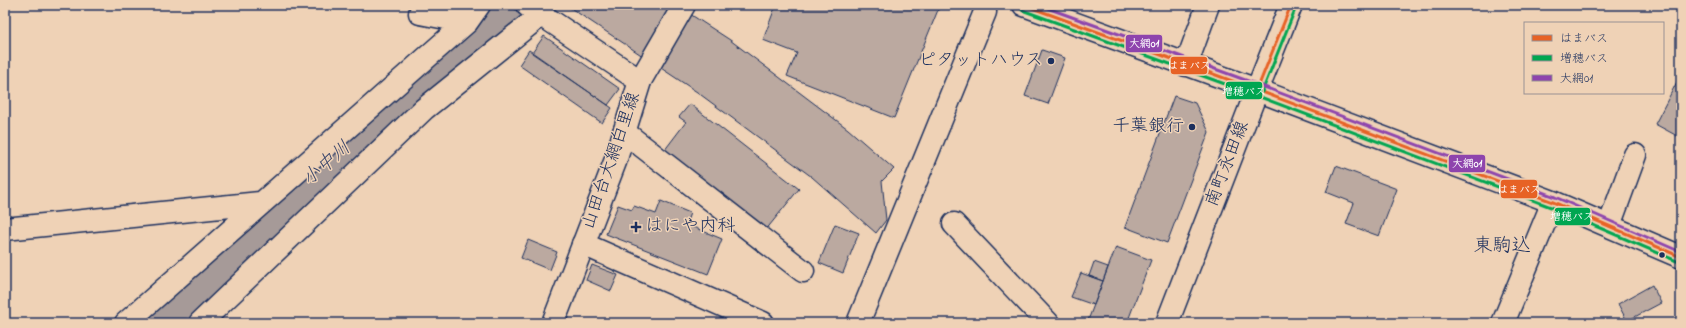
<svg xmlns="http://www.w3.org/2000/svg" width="1686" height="328" viewBox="0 0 1686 328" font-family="'Indie Flower','Klee One',sans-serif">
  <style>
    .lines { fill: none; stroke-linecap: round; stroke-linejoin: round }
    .river { stroke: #a69a98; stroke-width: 46 }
    .building { fill: #bba9a0; stroke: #1b2f5e }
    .minor-casing { stroke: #1b2f5e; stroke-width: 25 }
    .major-casing { stroke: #1b2f5e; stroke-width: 25 }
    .minor { stroke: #efd2b6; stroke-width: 22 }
    .major { stroke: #efd2b6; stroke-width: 22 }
    .bus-1-casing { stroke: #efd2b6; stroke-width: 6 }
    .bus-2-casing { stroke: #efd2b6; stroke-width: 6 }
    .bus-3-casing { stroke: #efd2b6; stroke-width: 6 }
    .bus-1 { stroke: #e76225; stroke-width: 3 }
    .bus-2 { stroke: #00a651; stroke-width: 3 }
    .bus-3 { stroke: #8e44ad; stroke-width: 3 }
    .poi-dot { fill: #1b2f5e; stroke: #efd2b6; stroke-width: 1.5 }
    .labels { text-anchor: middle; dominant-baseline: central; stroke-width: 3; stroke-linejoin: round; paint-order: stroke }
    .poi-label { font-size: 18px; fill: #1b2f5e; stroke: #efd2b6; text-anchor: end }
    .street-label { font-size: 18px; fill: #1b2f5e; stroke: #efd2b6 }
    .water-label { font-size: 19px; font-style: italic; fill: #37446a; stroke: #efd2b6 }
    .neighbourhood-label { font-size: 19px; fill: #1b2f5e; stroke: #efd2b6 }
    .line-badge { stroke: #efd2b6; stroke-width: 1.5 }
    .badge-label { font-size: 11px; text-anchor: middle; font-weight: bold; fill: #fff }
  </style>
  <rect width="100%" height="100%" fill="#efd2b6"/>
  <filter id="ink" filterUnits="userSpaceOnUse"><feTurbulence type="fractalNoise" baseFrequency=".025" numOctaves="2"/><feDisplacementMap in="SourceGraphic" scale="8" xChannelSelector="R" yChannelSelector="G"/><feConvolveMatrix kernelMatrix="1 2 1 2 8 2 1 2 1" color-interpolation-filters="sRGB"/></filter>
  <g filter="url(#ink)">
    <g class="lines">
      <path class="river" d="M147 323 507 5"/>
    </g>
    <path class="building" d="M566 5H676L730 40 848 129 894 169 882 181 886 220 876 233 812 177 697 92Z
      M776 5H940L894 118 787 76 797 53 763 40Z
      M544 36 620 89 608 105 532 53Z
      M529 50 612 108 602 123 519 65Z
      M1042 50 1065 58 1048 104 1025 96Z
      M1681 74V138L1655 124Z
      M1174 96 1195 103 1209 132 1167 243 1125 227Z
      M690 104 799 189 765 231 664 151 686 122 679 117Z
      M1336 166 1397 189 1379 236 1346 224 1354 203 1326 192Z
      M661 201 690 213 686 224 722 239 708 274 606 234 618 205 632 210 634 206 656 214Z
      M835 224 859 233 843 273 819 263Z
      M528 240 557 252 550 270 521 258Z
      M1116 247 1151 260 1127 323H1087Z
      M1094 262 1108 267 1103 281 1089 276Z
      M592 265 618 275 611 291 586 280Z
      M1081 273 1103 281 1094 305 1071 297Z
      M1652 285 1661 303 1627 321 1618 304Z"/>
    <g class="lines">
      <g class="minor-casing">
        <path id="minor" d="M426 5 420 13 467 22
          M527 5 640 81
          M1024 5 1257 90 1553 202 1681 257
          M1186 65 1208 5
          M624 132 803 271
          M954 224 1048 323
          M1609 226 1635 155
          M5 229 260 203
          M583 244 763 323
          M126 323 467 22 479 5
          M200 323 424 109 541 15
          M858 323 985 12
          M1167 323 1257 90 1291 5
          M1503 323 1553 202"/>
      </g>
      <g class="major-casing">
        <path id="major" d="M553 323 615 162 640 81 684 5"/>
      </g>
      <use href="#minor" class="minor"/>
      <use href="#major" class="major"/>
      <g class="bus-1-casing">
        <path id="bus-1" d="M1024 5 1257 90 1553 202 1681 257
          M1257 90 1291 5"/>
      </g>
      <g class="bus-2-casing">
        <path id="bus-2" d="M1022 10 1255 95 1551 207 1679 262
          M1262 92 1296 7"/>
      </g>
      <g class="bus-3-casing">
        <path id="bus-3" d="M1039 5 1259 85 1555 197 1681 252"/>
      </g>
      <use href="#bus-1" class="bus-1"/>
      <use href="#bus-2" class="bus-2"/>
      <use href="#bus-3" class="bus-3"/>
    </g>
  </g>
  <g class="poi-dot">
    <circle cx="1051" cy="61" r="4"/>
    <circle cx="1192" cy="127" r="4"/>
    <path d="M634 221h4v4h4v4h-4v4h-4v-4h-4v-4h4z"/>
    <circle cx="1662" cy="255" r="3.5"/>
  </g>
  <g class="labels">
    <g class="poi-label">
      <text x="1043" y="61">ピタットハウス</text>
      <text x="1184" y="127">千葉銀行</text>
      <text x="645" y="227" text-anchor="start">はにや内科</text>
    </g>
    <g class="street-label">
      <text transform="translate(612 161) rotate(-71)">山田台大網白里線</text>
      <text transform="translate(1228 164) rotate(-69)">南町永田線</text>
    </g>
    <g class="water-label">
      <text transform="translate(327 164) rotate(-41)">小中川</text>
    </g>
    <g class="neighbourhood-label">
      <text x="1502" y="246">東駒込</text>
    </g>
  </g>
  <g class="line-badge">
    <rect x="1125" y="34" width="38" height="19" rx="4" fill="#8e44ad"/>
    <rect x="1170" y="56" width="38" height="19" rx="4" fill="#e76225"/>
    <rect x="1225" y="81" width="38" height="19" rx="4" fill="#00a651"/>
    <rect x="1448" y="154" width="38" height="19" rx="4" fill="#8e44ad"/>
    <rect x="1500" y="179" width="38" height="20" rx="4" fill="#e76225"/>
    <rect x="1554" y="207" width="37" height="19" rx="4" fill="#00a651"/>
  </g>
  <g class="badge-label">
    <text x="1144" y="47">大網01</text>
    <text x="1189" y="69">はまバス</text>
    <text x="1244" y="95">増穂バス</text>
    <text x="1467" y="167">大網01</text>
    <text x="1519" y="193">はまバス</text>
    <text x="1572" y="220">増穂バス</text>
  </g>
  <rect width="1686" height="328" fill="none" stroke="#efd2b6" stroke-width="20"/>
  <rect x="10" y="10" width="1666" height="308" fill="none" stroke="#1b2f5e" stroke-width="1.5" filter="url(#ink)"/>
  <rect x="1524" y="22" width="140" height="72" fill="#efd2b6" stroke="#9a9193"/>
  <rect x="1532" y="35" width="20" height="6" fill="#e76225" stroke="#9a9193"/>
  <text x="1560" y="42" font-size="12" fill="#1b2f5e">はまバス</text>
  <rect x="1532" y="55" width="20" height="6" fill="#00a651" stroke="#9a9193"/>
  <text x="1560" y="62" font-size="12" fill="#1b2f5e">増穂バス</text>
  <rect x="1532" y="75" width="20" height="6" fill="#8e44ad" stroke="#9a9193"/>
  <text x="1560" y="82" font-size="12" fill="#1b2f5e">大網01</text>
</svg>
